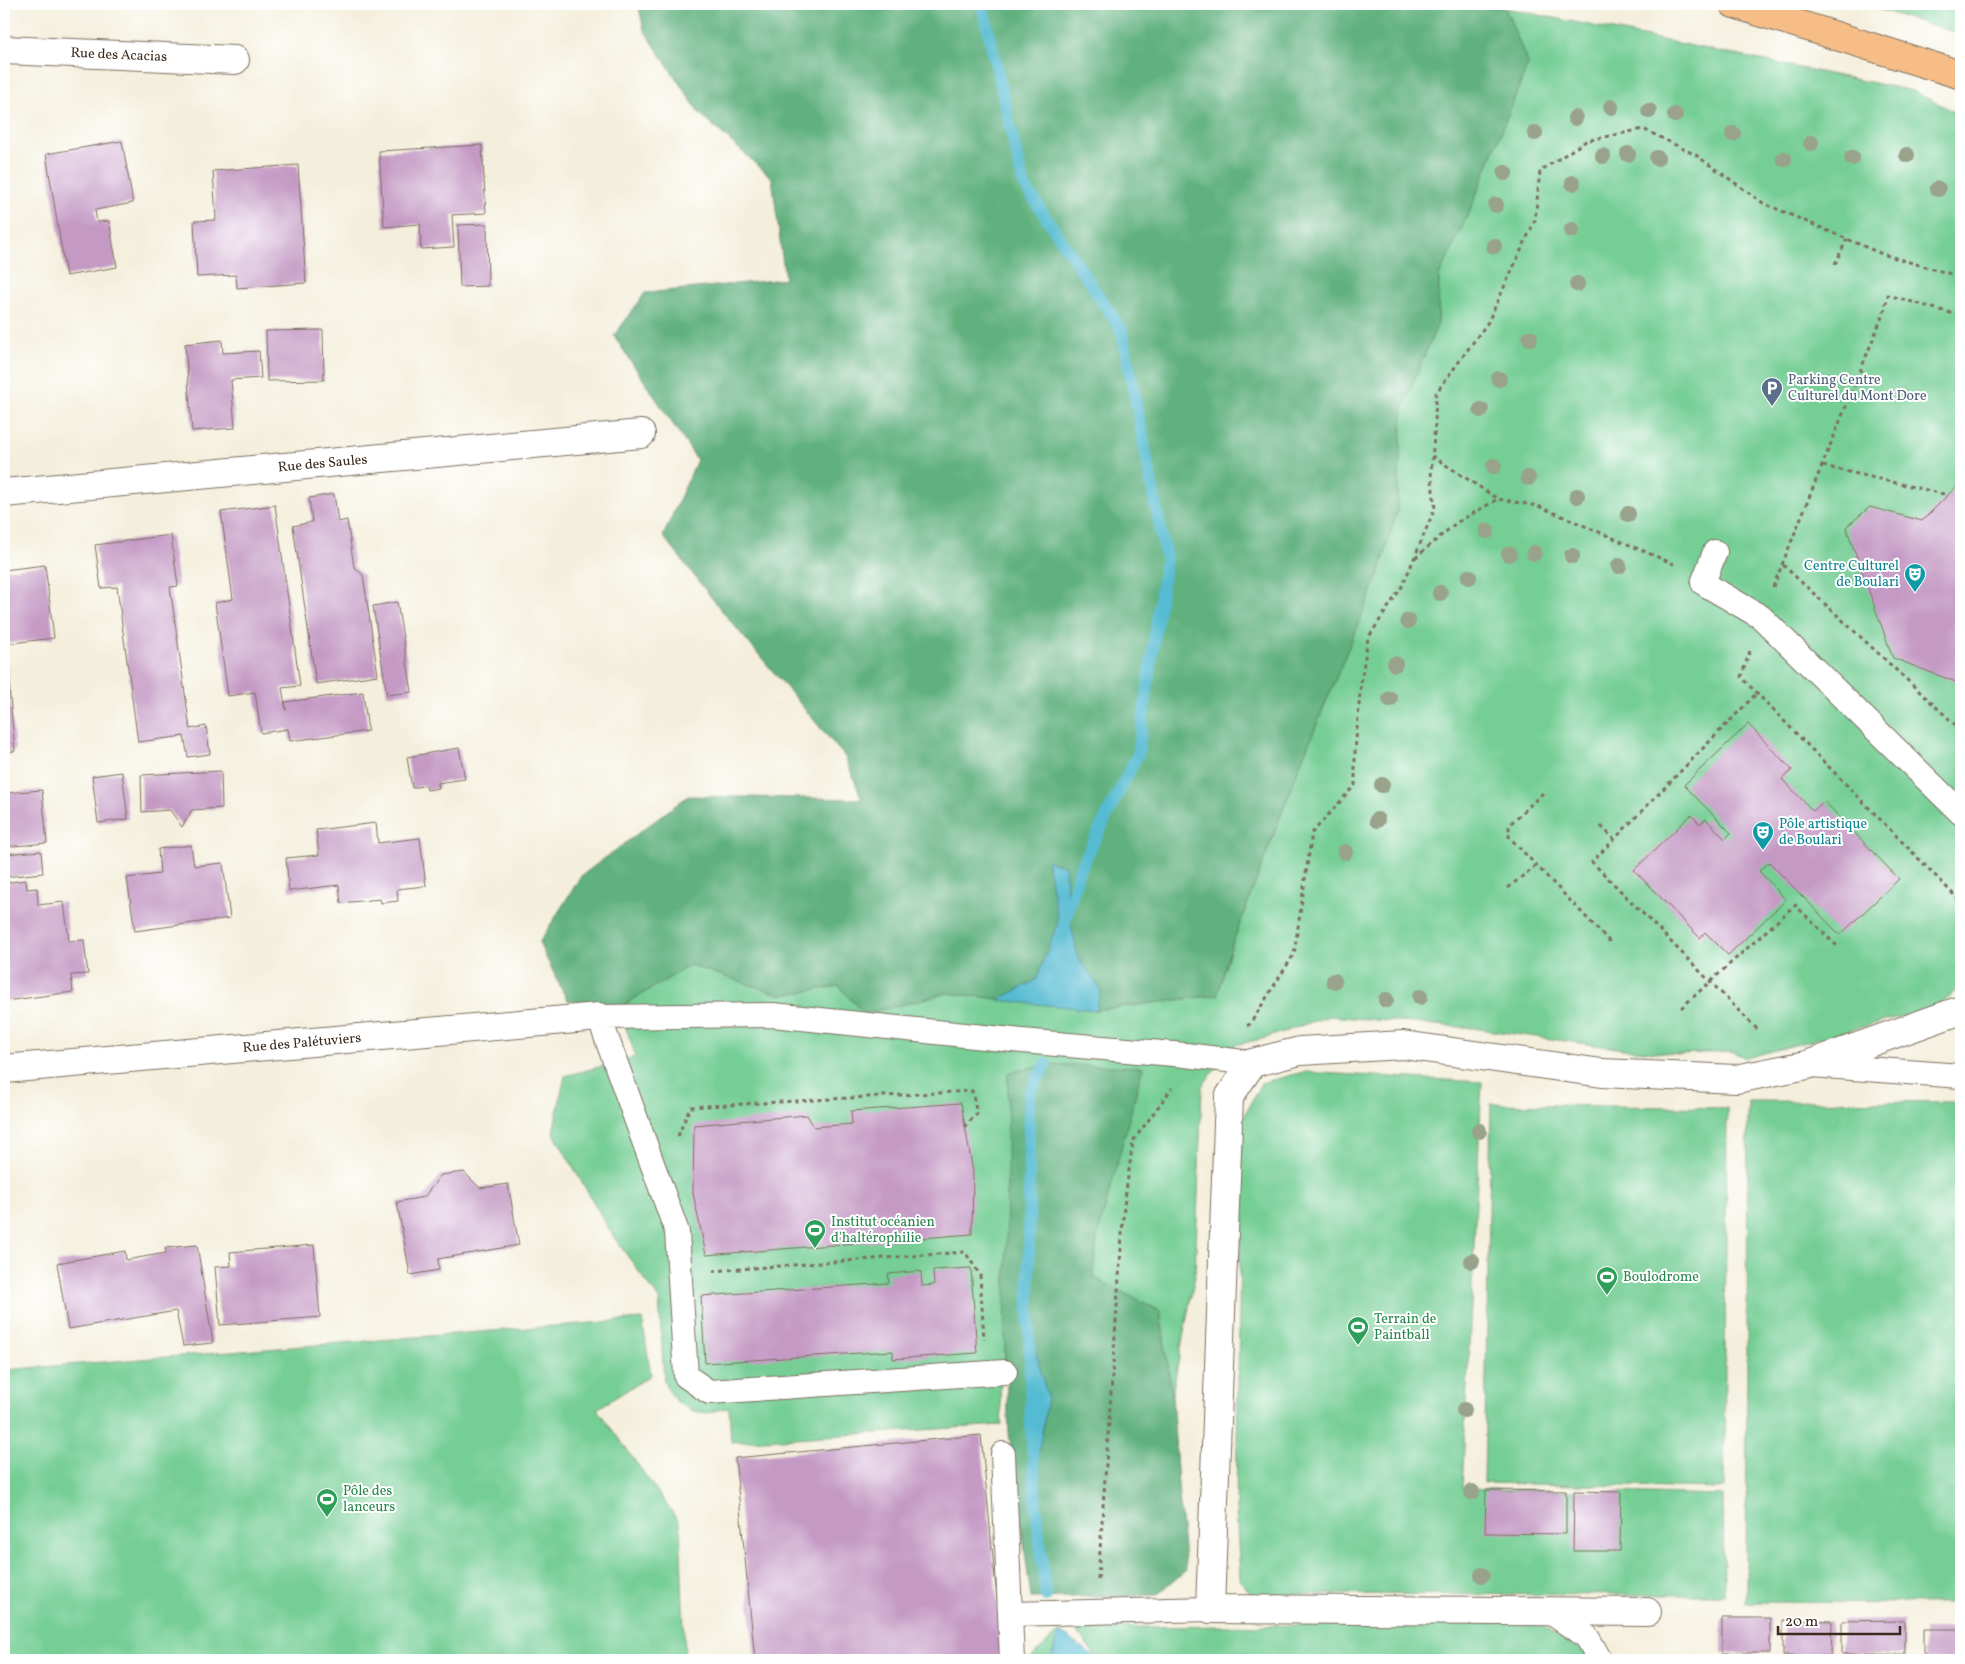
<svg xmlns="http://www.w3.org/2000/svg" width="1965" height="1664" viewBox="0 0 1965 1664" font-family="Vollkorn,serif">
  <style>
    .green { fill: #75ce94; stroke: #587c59 }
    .forest { fill: #60b17e; stroke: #4e6e4e }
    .water { fill: #54bbd2; stroke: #487278 }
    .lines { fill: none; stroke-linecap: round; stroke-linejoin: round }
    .stream { stroke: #54bbd2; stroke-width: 12 }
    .building { fill: #c49ac5 }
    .lane-casing { stroke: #7c6f60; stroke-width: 26 }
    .street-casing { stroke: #7c6f60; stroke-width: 30 }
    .primary-casing { stroke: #7c6f60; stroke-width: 30 }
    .path { stroke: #7c6f60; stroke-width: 3; stroke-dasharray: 4 4; stroke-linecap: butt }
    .lane { stroke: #fff; stroke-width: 24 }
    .street { stroke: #fff; stroke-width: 28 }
    .primary { stroke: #f6be86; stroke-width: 28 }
    .tree { fill: #99a28a }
    .labels { text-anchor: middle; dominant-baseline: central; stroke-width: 4; stroke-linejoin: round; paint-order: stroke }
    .street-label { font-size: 14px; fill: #3b2a1e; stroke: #fff }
    .service-label { font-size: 14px; fill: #4e5e75; stroke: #fff; text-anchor: start }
    .culture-label { font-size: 14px; fill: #0d838f; stroke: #fff; text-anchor: end }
    .leisure-label { font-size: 14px; fill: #27864d; stroke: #fff; text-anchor: start }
  </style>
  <rect width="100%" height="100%" fill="#fff"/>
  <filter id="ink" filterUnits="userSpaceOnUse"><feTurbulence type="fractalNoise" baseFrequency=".02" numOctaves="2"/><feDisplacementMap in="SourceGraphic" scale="10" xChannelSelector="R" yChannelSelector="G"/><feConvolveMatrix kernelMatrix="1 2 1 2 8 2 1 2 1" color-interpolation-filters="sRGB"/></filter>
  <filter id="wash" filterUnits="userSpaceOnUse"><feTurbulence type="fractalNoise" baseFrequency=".0096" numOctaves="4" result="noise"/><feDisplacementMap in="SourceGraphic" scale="20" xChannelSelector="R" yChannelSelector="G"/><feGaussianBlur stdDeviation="1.12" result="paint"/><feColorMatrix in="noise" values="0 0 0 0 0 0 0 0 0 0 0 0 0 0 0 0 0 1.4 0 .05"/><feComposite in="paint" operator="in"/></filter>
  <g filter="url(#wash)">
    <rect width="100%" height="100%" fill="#f4efdc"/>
    <path class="green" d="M1861 4H1961V34Z
      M1505 8 1913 91 1961 115V986L1937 1007 1746 1058 1733 1052 1678 1054 1623 1049 1472 1028 1329 1016 1266 1038 1235 1045 1202 1086 1195 1276 1172 1394 1160 1311 1093 1277 1097 1238 1007 1263 1005 1355 1000 1389 1002 1425 731 1442 729 1407 708 1413 693 1411 676 1402 664 1382 659 1299 613 1236 553 1132 565 1076 636 1057 619 1008 690 965 782 995 839 986 864 1014 947 993 1096 1010 1217 995 1230 950 1301 762 1379 574 1397 511 1403 407 1438 323 1439 276 1471 208 1528 64Z
      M1303 1072 1482 1082 1462 1488 1723 1495 1724 1595 1249 1594 1240 1579 1236 1509 1242 1120 1261 1083Z
      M1748 1101 1961 1102V1603L1746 1602Z
      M1491 1104 1727 1108 1724 1488 1484 1483Z
      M642 1319 651 1375 597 1409 680 1523 685 1660H4V1370Z
      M1535 1622 1584 1651 1588 1660H1098L1074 1628Z
      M1059 1631 1053 1660H1031V1658Z"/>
    <path class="forest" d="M638 4H1486L1505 8 1528 64 1471 208 1439 276 1438 323 1403 407 1397 511 1379 574 1301 762 1230 950 1217 995 1096 1010 947 993 864 1014 839 986 782 995 690 965 619 1008 567 1000 539 943 581 876 688 796 862 799 845 757 722 611 663 536 697 460 614 336 645 293 785 279 772 178 700 114 644 30Z
      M1046 1064 1143 1067 1097 1238 1093 1277 1160 1311 1172 1394 1178 1484 1186 1570 1157 1595 1031 1598 1009 1433 1005 1355 1008 1073Z"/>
    <path class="water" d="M1047 861 1065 865 1068 909 1078 957 1101 990 1096 1010 998 1000 1036 980 1058 922Z
      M1029 1326 1048 1398 1034 1478Z
      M1059 1631 1097 1659 1098 1660H1051Z"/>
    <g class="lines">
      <path class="stream" d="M982 4 1023 183 1122 331 1166 558 1138 754 1079 871 1064 924
        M1046 1597 1036 1506 1031 1424 1029 1326V1094L1046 1064"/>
    </g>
    <g id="blocks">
      <path class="building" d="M376 4H409V5L377 11Z
        M122 141 133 203 95 210 97 222 109 221 117 267 66 276 46 154Z
        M482 145 486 213 452 215 454 247 421 249 420 224 384 227 379 151Z
        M298 165 306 283 237 288 236 275 197 277 194 221 216 220 213 171Z
        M487 224 488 286 460 287 458 225Z
        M323 330 324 380 267 381 266 331Z
        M222 340 223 353 259 351 261 378 231 380 235 428 192 431 185 344Z
        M1961 482V684L1893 658 1846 527 1870 507 1922 521Z
        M334 494 338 522 347 520 354 567 363 575 378 675 316 684 293 526 312 522 309 498Z
        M275 505 300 686 282 688 286 710 285 702 363 692 368 731 290 741 288 729 261 733 255 692 228 696 215 603 233 599 221 512Z
        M171 535 178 586 170 587 190 729 206 726 210 754 188 757 184 736 138 742 117 587 101 588 95 545Z
        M45 565 54 638 4 644V570Z
        M397 602 412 692 387 695 373 606Z
        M7 666 15 751 4 752V667Z
        M1748 724 1792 770 1782 779 1813 811 1824 801 1899 879 1840 935 1769 862 1759 871 1786 900 1728 955 1705 932 1700 938 1634 870 1691 815 1700 824 1706 819 1725 839 1731 833 1684 785Z
        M459 748 465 779 438 783 439 788 427 790 426 785 412 788 407 757Z
        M221 771 222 808 192 810 182 827 170 810 142 812 141 775Z
        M122 772 128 819 98 823 92 776Z
        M42 790 47 843 4 847V793Z
        M376 823 378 843 420 838 426 886 397 889 398 901 381 903 380 899 341 903 339 885 289 891 286 858 319 855 316 830Z
        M191 845 194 866 223 863 230 918 135 931 127 878 160 874 158 849Z
        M41 851 43 873 4 877V854Z
        M26 880 27 889 37 888 38 905 64 902 69 941 84 940 88 974 71 975 73 992 5 1001 4 986V883Z
        M961 1103 973 1172 972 1234 706 1255 693 1193 694 1125 807 1115 814 1127 852 1124 851 1111Z
        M464 1172 480 1188 508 1184 519 1245 438 1259 439 1270 410 1275 397 1202 424 1197 441 1175Z
        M197 1245 213 1343 183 1346 176 1311 68 1329 57 1263 125 1251 126 1260 166 1253 165 1248Z
        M314 1245 320 1317 220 1325 215 1267 231 1266 230 1252Z
        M971 1268 977 1353 893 1359V1351L705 1363 701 1296 889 1283 888 1274 921 1271 922 1286 934 1285 933 1270Z
        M981 1435 1003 1660H755L735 1458Z
        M1486 1490 1566 1491V1534L1485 1533Z
        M1574 1491 1621 1492 1620 1551H1573Z
        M1722 1618H1770V1653H1722Z
        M1783 1620 1832 1621 1831 1656H1783Z
        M1904 1620V1654H1842V1621Z
        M1924 1629H1961V1660H1924Z"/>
    </g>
  </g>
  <g filter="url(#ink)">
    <use href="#blocks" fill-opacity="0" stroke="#7c6f60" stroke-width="1"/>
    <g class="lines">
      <g class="lane-casing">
        <path id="lane" d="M1715 552 1703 583 1761 617 1961 813
          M1811 1065 1961 1076
          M1005 1372 709 1392 686 1376 677 1232 599 1017 773 1015 1022 1041 1185 1055 1252 1063
          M1003 1454 1012 1660
          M1549 1611 1587 1637 1600 1660
          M1010 1614 1210 1609"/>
      </g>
      <g class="street-casing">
        <g id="street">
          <path id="s1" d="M4 50 235 60"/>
          <path id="s2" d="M4 493 641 434"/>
          <path id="s3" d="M4 1069 599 1017"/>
          <path d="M1647 1612 1210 1609 1229 1097 1252 1063 1300 1051 1403 1045 1602 1073 1736 1079 1807 1065 1961 1010"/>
        </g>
      </g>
      <g class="primary-casing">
        <path id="primary" d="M1734 4 1961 75"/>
      </g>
      <path class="path" d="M1835 264 1847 239
        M1432 456 1498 499 1538 506 1674 564
        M1823 466 1948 495
        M1415 558 1456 523 1498 499
        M1783 565 1961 730
        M1773 587 1884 312 1888 295 1961 316
        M1750 651 1741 677 1961 902
        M1543 793 1509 825V837L1612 944
        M1601 826 1614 839
        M1508 888 1535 866
        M1681 1008 1795 905 1839 948
        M1247 1026 1250 1024 1294 954 1312 833 1355 785V751L1361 682 1368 638 1403 585 1435 508 1431 472 1435 424 1436 393 1488 322 1535 220 1540 171 1586 141 1643 129 1696 155 1763 203 1882 254 1961 277
        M1757 1029 1592 862 1757 693
        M678 1136 690 1107 972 1091 977 1114 965 1126
        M713 1271 965 1252 980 1275 984 1339
        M1098 1579 1124 1206 1133 1141 1172 1088"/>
      <use href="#lane" class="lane"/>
      <use href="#street" class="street"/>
      <use href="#primary" class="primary"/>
    </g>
    <g class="tree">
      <circle cx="1611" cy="107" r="8"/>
      <circle cx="1649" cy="111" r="8"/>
      <circle cx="1675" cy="115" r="8"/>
      <circle cx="1575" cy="118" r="8"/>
      <circle cx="1535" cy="133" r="8"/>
      <circle cx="1733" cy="134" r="8"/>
      <circle cx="1811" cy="143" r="8"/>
      <circle cx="1628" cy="154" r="8"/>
      <circle cx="1907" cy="155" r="8"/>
      <circle cx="1603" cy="156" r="8"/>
      <circle cx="1657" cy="158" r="8"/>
      <circle cx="1852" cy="158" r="8"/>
      <circle cx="1784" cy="159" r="8"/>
      <circle cx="1505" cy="173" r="8"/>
      <circle cx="1573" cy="183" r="8"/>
      <circle cx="1938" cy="189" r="8"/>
      <circle cx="1496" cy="205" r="8"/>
      <circle cx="1572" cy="230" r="8"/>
      <circle cx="1494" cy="246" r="8"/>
      <circle cx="1577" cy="284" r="8"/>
      <circle cx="1530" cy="338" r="8"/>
      <circle cx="1499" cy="379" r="8"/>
      <circle cx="1481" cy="410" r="8"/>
      <circle cx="1494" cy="466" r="8"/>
      <circle cx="1528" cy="478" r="8"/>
      <circle cx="1577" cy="496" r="8"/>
      <circle cx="1628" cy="514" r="8"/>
      <circle cx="1487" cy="531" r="8"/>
      <circle cx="1534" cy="553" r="8"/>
      <circle cx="1509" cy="554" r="8"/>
      <circle cx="1572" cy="556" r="8"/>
      <circle cx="1619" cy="566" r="8"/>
      <circle cx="1469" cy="577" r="8"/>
      <circle cx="1440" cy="593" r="8"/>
      <circle cx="1408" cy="621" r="8"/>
      <circle cx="1395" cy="664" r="8"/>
      <circle cx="1390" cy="699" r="8"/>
      <circle cx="1382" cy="785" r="8"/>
      <circle cx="1377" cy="820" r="8"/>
      <circle cx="1345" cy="852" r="8"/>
      <circle cx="1334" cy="981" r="8"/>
      <circle cx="1420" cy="997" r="8"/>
      <circle cx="1386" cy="1000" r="8"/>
      <circle cx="1479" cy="1131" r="8"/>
      <circle cx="1472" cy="1261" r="8"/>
      <circle cx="1464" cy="1410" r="8"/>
      <circle cx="1472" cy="1492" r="8"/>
      <circle cx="1482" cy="1575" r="8"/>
    </g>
  </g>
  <defs>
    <g id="parking-pin" transform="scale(1.125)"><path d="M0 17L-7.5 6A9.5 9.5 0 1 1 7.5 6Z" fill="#5c6f8a" stroke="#fff"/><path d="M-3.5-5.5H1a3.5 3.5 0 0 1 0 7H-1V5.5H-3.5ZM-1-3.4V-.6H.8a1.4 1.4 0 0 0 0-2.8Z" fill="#fff"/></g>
    <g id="theatre-pin" transform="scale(1.125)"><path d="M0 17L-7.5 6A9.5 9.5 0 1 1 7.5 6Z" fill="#0f9aa8" stroke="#fff"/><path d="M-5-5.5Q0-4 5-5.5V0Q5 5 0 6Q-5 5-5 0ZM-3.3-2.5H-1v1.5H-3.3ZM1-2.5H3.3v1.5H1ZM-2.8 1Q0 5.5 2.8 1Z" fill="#fff"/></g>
    <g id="stadium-pin" transform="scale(1.125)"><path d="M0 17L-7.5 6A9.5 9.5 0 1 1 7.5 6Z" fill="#2e9e5b" stroke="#fff"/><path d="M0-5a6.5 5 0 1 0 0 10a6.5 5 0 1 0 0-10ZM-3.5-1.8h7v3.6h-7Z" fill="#fff"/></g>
  </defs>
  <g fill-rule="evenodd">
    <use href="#parking-pin" x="1772" y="388"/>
    <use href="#theatre-pin" x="1915" y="574"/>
    <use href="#theatre-pin" x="1763" y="832"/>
    <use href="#stadium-pin" x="815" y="1230"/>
    <use href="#stadium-pin" x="1607" y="1277"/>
    <use href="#stadium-pin" x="1358" y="1327"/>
    <use href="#stadium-pin" x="327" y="1499"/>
  </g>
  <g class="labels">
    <g class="street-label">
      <text stroke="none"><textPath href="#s1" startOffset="115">Rue des Acacias</textPath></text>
      <text stroke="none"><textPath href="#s2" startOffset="320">Rue des Saules</textPath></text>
      <text stroke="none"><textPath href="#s3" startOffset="299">Rue des Palétuviers</textPath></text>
    </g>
    <g class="service-label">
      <text x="1788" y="380">Parking Centre<tspan x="1788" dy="16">Culturel du Mont Dore</tspan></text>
    </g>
    <g class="culture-label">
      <text x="1899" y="566">Centre Culturel<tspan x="1899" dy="16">de Boulari</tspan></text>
      <text x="1779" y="824" text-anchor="start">Pôle artistique<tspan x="1779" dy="16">de Boulari</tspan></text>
    </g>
    <g class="leisure-label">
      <text x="831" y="1222">Institut océanien<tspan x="831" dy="16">d'haltérophilie</tspan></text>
      <text x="1623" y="1277">Boulodrome</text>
      <text x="1374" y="1319">Terrain de<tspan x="1374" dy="16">Paintball</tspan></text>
      <text x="343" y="1491">Pôle des<tspan x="343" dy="16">lanceurs</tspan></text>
    </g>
  </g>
  <rect width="1965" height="1664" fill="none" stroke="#fff" stroke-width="20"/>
  <path d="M1778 1626v8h122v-8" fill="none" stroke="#3b2a1e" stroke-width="2.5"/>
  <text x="1785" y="1626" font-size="15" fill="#3b2a1e" stroke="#ffffff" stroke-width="4" paint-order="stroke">20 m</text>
</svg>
